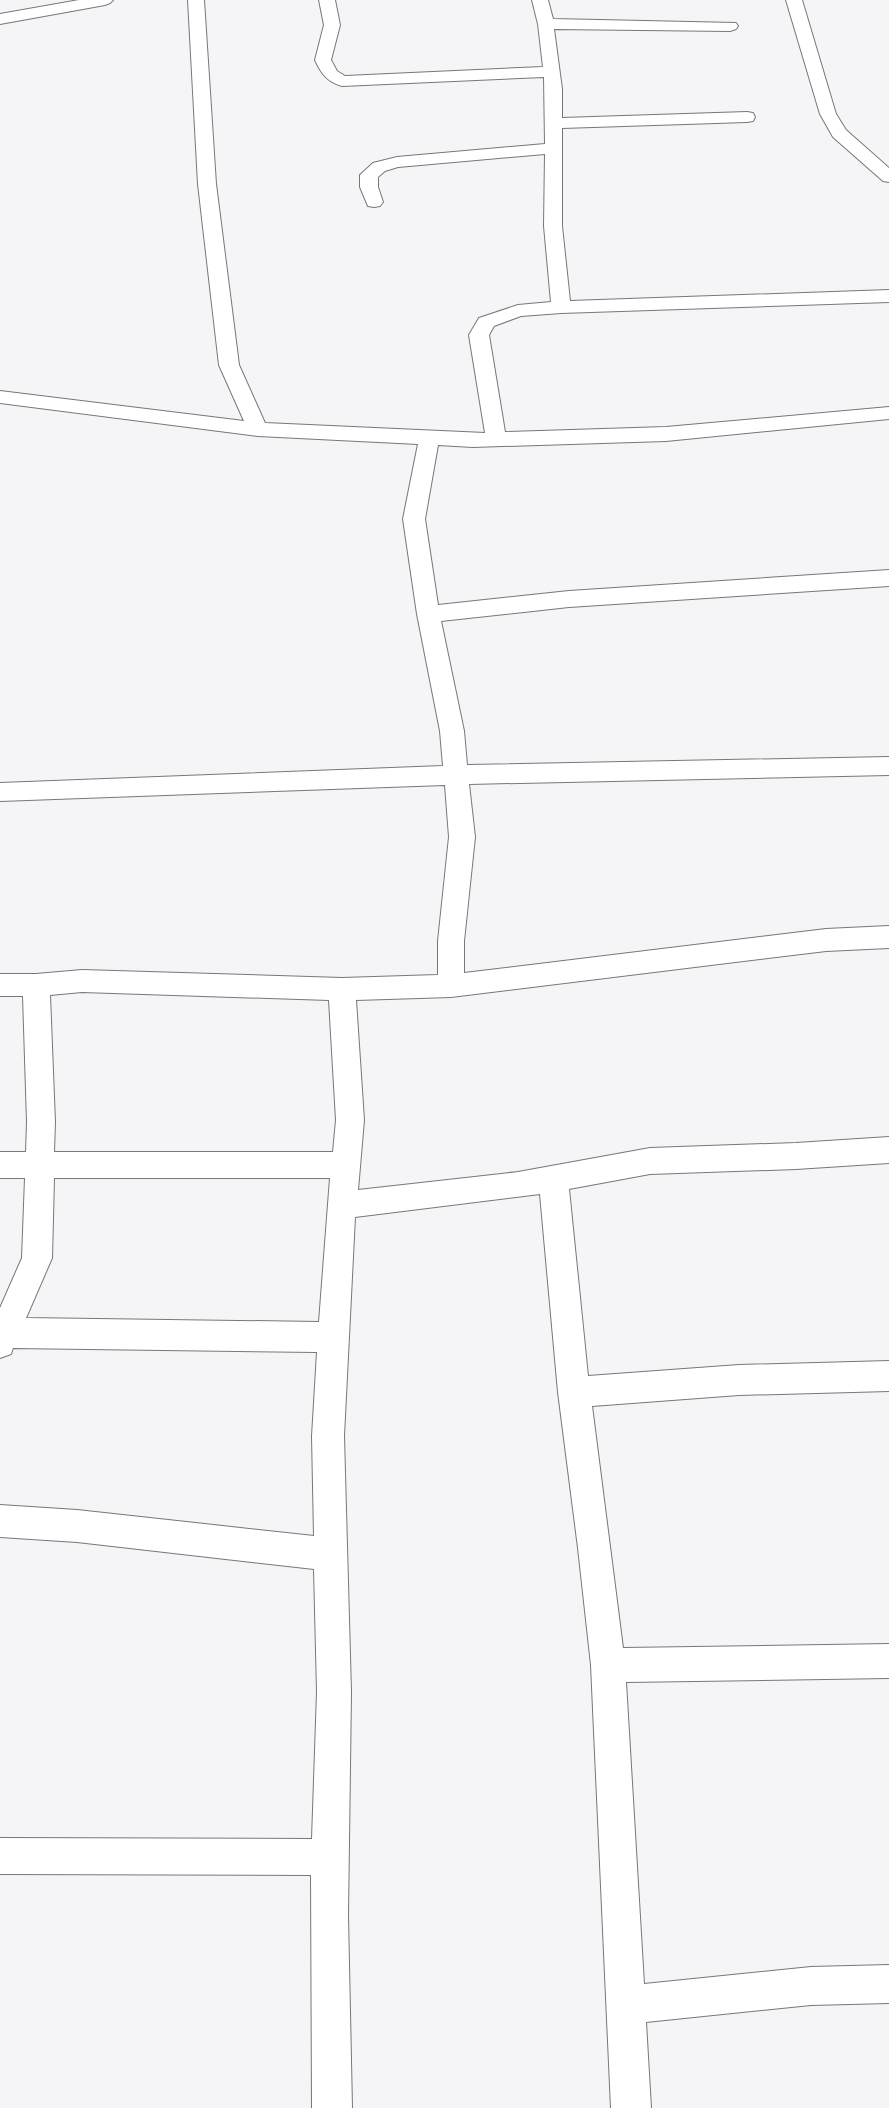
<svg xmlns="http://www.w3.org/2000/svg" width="889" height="2108" viewBox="0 0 889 2108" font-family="Lora,serif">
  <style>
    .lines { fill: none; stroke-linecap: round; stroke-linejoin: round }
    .minor-casing { stroke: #767779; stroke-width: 2 }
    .minor { fill: #fff; fill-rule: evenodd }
  </style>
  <rect width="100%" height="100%" fill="#f5f5f8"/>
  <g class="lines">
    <g class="minor-casing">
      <path id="minor" d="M79 0H113L110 3 105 5 0 24V14Z
        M188 0H204L216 184 239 365 265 423 485 433 469 335 479 318 518 305 551 302 544 226 545 154 398 167 385 171 378 177V187L383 202 380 206 374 207 368 206 360 187V175L373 163 397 157 545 144 544 77 342 86C327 82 321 73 315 60L324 25 319 0H335L340 25 331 60 337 71 345 76 543 67 538 24 532 0H548L553 19 736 23 738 26 736 29 730 31 554 29 562 89V118L747 112 753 113 755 117 753 121 747 122 562 128V226L570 301 889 290V302L561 313 521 316 494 326 489 335 505 432 666 427 889 407V419L666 441 473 447 438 445 425 519 438 605 569 591 889 570V586L569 607 441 621 464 731 467 765 889 757V775L469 784 475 837 464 941V973L826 929 889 926V948L826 951 451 997 356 1000 364 1120 358 1190 518 1172 650 1148 796 1143 889 1137V1163L796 1169 650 1174 569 1189 588 1376 739 1365 889 1361V1391L739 1395 592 1406 623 1648 889 1644V1678L626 1682 644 1984 811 1967 889 1965V2003L811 2005 646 2022 651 2108H611L591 1665 578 1548 558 1392 540 1194 355 1217 344 1436 351 1692 348 1916 352 2108H312L311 1875 0 1874V1838L312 1839 317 1692 314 1569 77 1542 0 1537V1505L77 1510 314 1536 312 1436 317 1352 13 1348 11 1354 0 1358V1308L22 1258 25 1178H0V1152H26L27 1122 23 996H0V974H36L82 970 342 978 438 975V941L449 837 445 785 0 801V783L443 766 440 731 417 614 403 519 418 444 258 436 0 403V391L244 421 219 365 198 184ZM82 992 329 1000 336 1120 333 1152H54L55 1122 50 995ZM54 1178H330L319 1322 26 1318 52 1258Z
        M786 0H802L836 114 846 130 889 168V182L883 181 833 137 820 114Z"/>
    </g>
    <use href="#minor" class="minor"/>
  </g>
</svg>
